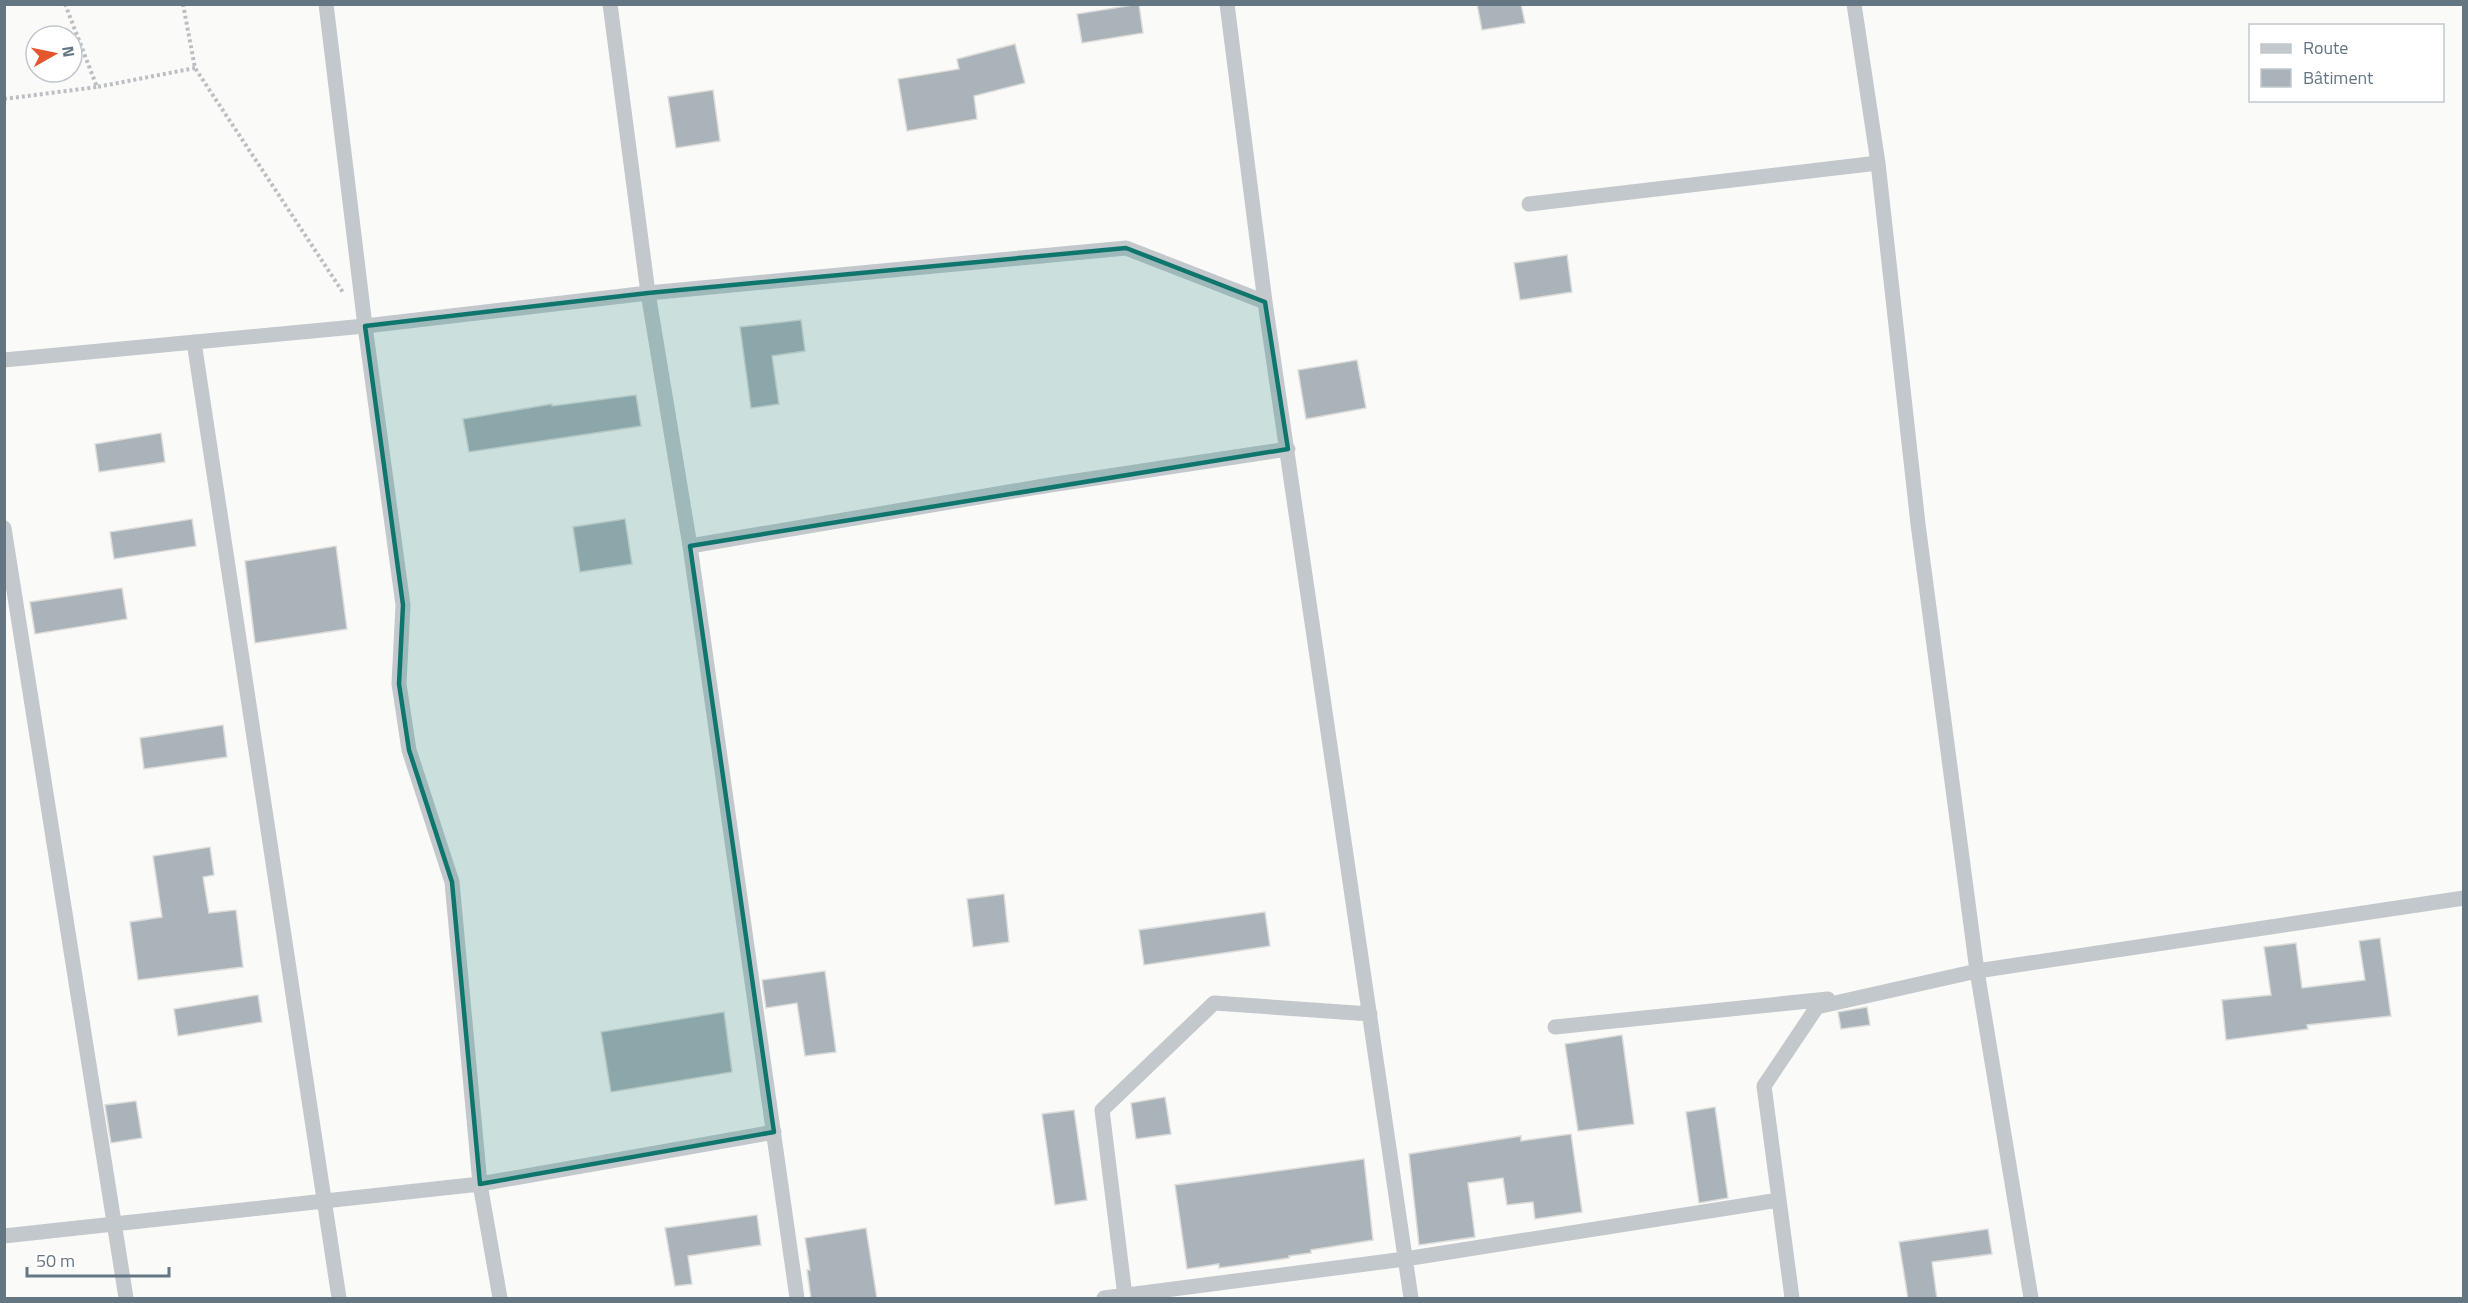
<svg xmlns="http://www.w3.org/2000/svg" width="2468" height="1303" viewBox="0 0 2468 1303" font-family="'Titillium Web',sans-serif">
  <style>
    .building { fill: #aab3b9; stroke: #dcdcda; stroke-width: 1.5 }
    .lines { fill: none; stroke-linecap: round; stroke-linejoin: round }
    .path { stroke: #bbbfc2; stroke-width: 4; stroke-dasharray: 3 3; stroke-linecap: butt }
    .street { stroke: #c3c8cc; stroke-width: 15 }
    .marked { fill: #0f766e; fill-opacity: 0.2; stroke: #0f766e; stroke-width: 4.5; stroke-linejoin: round }
  </style>
  <rect width="100%" height="100%" fill="#fafaf8"/>
  <path class="building" d="M1139 4 1143 33 1082 43 1077 14Z
    M1477 4H1521L1525 23 1482 30Z
    M1015 44 1025 83 974 96 977 119 907 131 898 79 959 69 957 59Z
    M713 90 720 141 676 148 668 97Z
    M1567 255 1572 292 1520 300 1514 263Z
    M801 320 805 351 772 356 779 404 751 408 740 327Z
    M1357 360 1366 408 1306 419 1298 370Z
    M636 395 641 426 469 452 463 419 552 404V406Z
    M161 433 165 462 99 472 95 444Z
    M192 519 196 546 114 559 110 532Z
    M625 519 632 564 580 572 573 527Z
    M336 546 347 629 255 643 245 561Z
    M122 588 127 619 35 634 30 602Z
    M223 725 227 757 144 769 140 738Z
    M210 847 214 875 203 877 209 913 236 910 243 967 138 980 130 922 162 917 153 856Z
    M1004 894 1009 942 973 947 967 899Z
    M1265 912 1270 946 1144 965 1139 930Z
    M2380 938 2391 1016 2307 1025 2308 1029 2226 1040 2222 1000 2271 995 2264 947 2296 943 2302 988 2365 980 2359 941Z
    M825 971 836 1052 805 1056 797 1003 766 1008 762 980Z
    M258 995 262 1022 178 1036 174 1009Z
    M1867 1007 1870 1025 1841 1029 1838 1012Z
    M724 1012 732 1072 611 1092 601 1032Z
    M1622 1035 1634 1124 1578 1131 1565 1044Z
    M1165 1097 1171 1134 1136 1139 1131 1103Z
    M136 1101 142 1138 111 1143 105 1105Z
    M1715 1107 1728 1198 1699 1203 1686 1112Z
    M1074 1110 1087 1200 1055 1205 1042 1114Z
    M1571 1134 1582 1212 1535 1219 1533 1202 1507 1205 1503 1178 1468 1183 1475 1237 1419 1245 1409 1154 1521 1136V1141Z
    M1364 1159 1373 1240 1311 1250V1253L1289 1256V1258L1219 1268V1264L1187 1269 1175 1185Z
    M757 1215 761 1245 688 1256 692 1284 675 1286 665 1228Z
    M866 1228 877 1299H811L807 1270H810L805 1238Z
    M1988 1229 1992 1254 1932 1262 1937 1299H1908L1899 1242Z"/>
  <g class="lines">
    <path class="path" d="M65 4 97 87 195 68
      M183 4 195 68 344 294
      M4 99 97 87"/>
    <path class="street" d="M326 4 365 326 403 605 399 684 409 750 452 882 480 1184 500 1298
      M610 4 648 293 690 546 797 1298
      M1227 4 1265 302 1411 1298
      M1854 4 1878 163 1918 524 1977 971 2031 1298
      M1529 204 1878 163
      M194 342 339 1298
      M4 360 365 326 648 293 1126 248 1265 302
      M4 528 126 1298
      M690 546 1050 485 1288 449
      M1555 1027 1828 999
      M4 1236 480 1184 774 1132
      M1125 1296 1102 1110 1214 1003 1370 1014
      M1104 1298 1405 1259 1779 1200
      M1792 1298 1764 1086 1817 1007 1977 971 2464 898"/>
  </g>
  <path class="marked" d="M1126 248 1265 302 1288 449 690 546 774 1132 480 1184 452 882 409 750 399 684 403 605 365 326 648 293Z"/>
  <rect width="2468" height="1303" fill="none" stroke="#657683" stroke-width="12"/>
  <rect x="2249" y="24" width="195" height="78" fill="#ffffff" stroke="#c1c8cd" stroke-width="1.5"/>
  <rect x="2261" y="44" width="30" height="9" fill="#c3c8cc" stroke="#c1c8cd" stroke-width="1.5"/>
  <text x="2303" y="54" font-size="18" fill="#657683">Route</text>
  <rect x="2261" y="69" width="30" height="18" fill="#aab3b9" stroke="#c1c8cd" stroke-width="1.5"/>
  <text x="2303" y="84" font-size="18" fill="#657683">Bâtiment</text>
  <g transform="translate(54 54) rotate(81)"><circle r="28" fill="#ffffff" stroke="#c1c8cd" stroke-width="1.5"/>
  <path d="M0-4.5L10 22L0 15L-10 22Z" fill="#e4572e"/>
  <text y="-9" font-size="16" font-weight="bold" text-anchor="middle" fill="#657683">N</text>
  </g>
  <path d="M27 1267v9h142v-9" fill="none" stroke="#657683" stroke-width="3"/>
  <text x="36" y="1267" font-size="18" fill="#657683" stroke="#ffffff" stroke-width="4.5" paint-order="stroke">50 m</text>
</svg>
